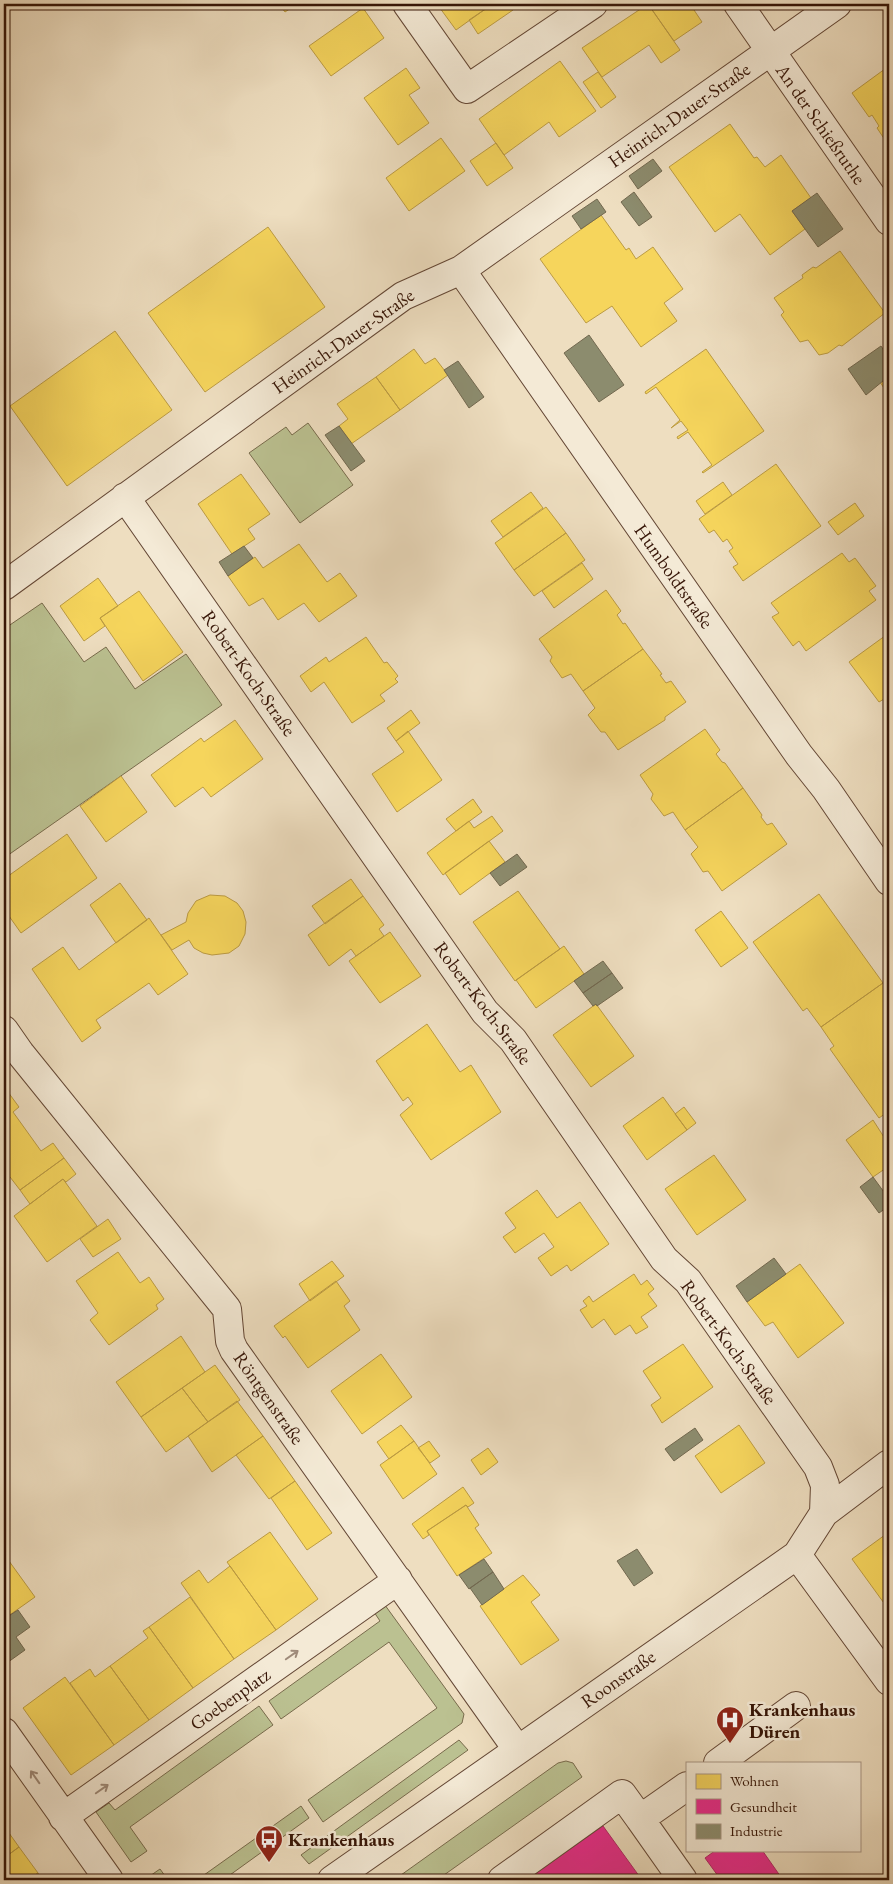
<svg xmlns="http://www.w3.org/2000/svg" width="893" height="1884" viewBox="0 0 893 1884" font-family="'EB Garamond',serif">
  <style>
    .green { fill: #bbc191; stroke: #786b4c }
    .homes { fill: #f6d55c; stroke: #bc9b42 }
    .health { fill: #e7298a; stroke: #b22363 }
    .industry { fill: #8c8c6e; stroke: #72684f }
    .lines { fill: none; stroke-linecap: round; stroke-linejoin: round }
    .minor-casing { stroke: #644735; stroke-width: 30 }
    .minor { stroke: #f4ead6; stroke-width: 28 }
    .oneway { stroke: #9e8a79 }
    .labels { text-anchor: middle; dominant-baseline: central; stroke-width: 5; stroke-linejoin: round; paint-order: stroke }
    .street-label { font-size: 19px; fill: #361507; stroke: #f4ead6 }
    .poi-label { font-size: 19px; font-weight: bold; fill: #361507; stroke: #f4ead6; text-anchor: start }
  </style>
  <rect width="100%" height="100%" fill="#eedec0"/>
  <filter id="stains"><feTurbulence type="fractalNoise" baseFrequency=".004" numOctaves="4"/><feColorMatrix values="0 0 0 0 .2 0 0 0 0 .09 0 0 0 0 .02 0 0 0 .5 -.17"/></filter>
  <radialGradient id="worn" r=".72"><stop offset=".6" stop-color="#630" stop-opacity="0"/><stop offset="1" stop-color="#630" stop-opacity=".3"/></radialGradient>
  <path class="green" d="M308 423 353 485 300 523 249 453 286 427 292 435Z
    M42 603 84 662 106 647 135 689 186 654 222 705 4 858V739L10 734 4 726V629Z
    M382 1601 464 1714 462 1723 323 1822 308 1800 437 1708 389 1642 281 1719 269 1701 380 1621 372 1609Z
    M259 1706 273 1725 130 1827 147 1851 131 1862 96 1812 109 1803 115 1810Z
    M459 1740 468 1750 309 1864 301 1855Z
    M566 1761 573 1763 582 1777 437 1880H394L558 1763Z
    M301 1806 309 1818 223 1880H197Z
    M160 1869 168 1880H144Z"/>
  <path class="homes" d="M279 4H297L285 12Z
    M437 4H490L491 5 456 30Z
    M493 4H509L513 10 478 34 469 20Z
    M648 4H690L702 22 674 41Z
    M648 4 680 50 661 63 649 45 602 77 582 48Z
    M363 8 384 38 331 76 309 46Z
    M560 61 596 111 559 137 549 122 504 155 479 119Z
    M889 66V146L877 128 879 126 872 115 869 117 852 93Z
    M406 68 420 88 409 95 429 123 398 145 364 98Z
    M598 72 616 97 601 108 583 82Z
    M730 124 754 158 757 157 765 167 781 155 811 198 792 211 805 229 770 255 740 214 715 232 669 167Z
    M441 138 465 171 409 211 386 178Z
    M496 143 513 168 487 186 470 161Z
    M601 215 626 250 629 248 636 259 653 247 683 289 664 303 677 321 641 347 612 306 586 323 540 259Z
    M268 227 325 307 205 392 148 313Z
    M840 251 885 313 842 346 839 345 828 353 819 355 808 340 800 342 781 315 784 312 774 298 803 278 802 275 813 267 816 268Z
    M115 331 172 410 67 486 10 406Z
    M414 349 425 364 435 358 448 375 400 410 376 377Z
    M706 349 764 431 703 473 702 472 712 465 688 432 678 439 677 437 688 430 681 421 671 428 680 420 656 387 646 394 645 392Z
    M889 376V396L880 382Z
    M376 377 400 410 351 444 339 426 348 419 337 404Z
    M776 464 821 526 743 581 733 567 738 564 729 551 733 548 727 539 723 542 714 530 709 533 699 519Z
    M241 474 270 514 248 529 255 539 232 554 198 504Z
    M723 482 732 495 705 514 696 501Z
    M531 492 543 508 503 537 491 521Z
    M855 503 864 516 838 535 828 522Z
    M546 507 566 533 514 570 495 543Z
    M566 533 585 560 534 596 514 570Z
    M299 544 327 582 340 573 357 596 319 622 304 603 278 620 263 598 249 606 228 576 255 557 263 568Z
    M842 553 849 562 855 558 876 586 869 591 876 600 806 651 799 641 793 646 772 617 779 613 771 603Z
    M582 563 593 579 554 608 542 591Z
    M98 578 118 606 100 618 105 626 84 641 60 606Z
    M606 590 621 611 617 615 623 624 625 623 643 649 583 691 571 674 562 678 550 661 552 657 539 639Z
    M139 591 183 652 143 681 100 618Z
    M889 633V696L879 702 849 662Z
    M366 637 384 663 387 662 398 676 395 679 398 682 380 695 385 701 352 723 324 682 311 692 300 676 326 657 329 662Z
    M643 649 662 674 660 675 666 683 671 681 686 702 665 717V720L618 750 605 732H601L588 715 595 708 583 691Z
    M411 710 420 723 396 741 387 728Z
    M235 720 263 759 211 797 203 787 175 807 151 775 201 738 204 742Z
    M705 729 720 750 716 754 722 762 725 763 743 788 685 830 673 812 664 816 651 799 653 794 640 775Z
    M408 731 442 780 397 812 372 774 404 752 396 741Z
    M121 776 147 812 106 842 80 806Z
    M743 788 762 815 761 817 767 825 772 823 787 844 722 891 708 871 703 872 691 854 698 847 685 830Z
    M473 799 482 812 456 831 446 819Z
    M492 816 503 831 443 875 427 853 469 821 474 828Z
    M67 834 97 878 21 933 4 909V879Z
    M489 841 505 862 460 895 445 873Z
    M351 879 363 896 325 924 312 906Z
    M120 883 147 920 116 943 90 905Z
    M518 891 560 949 515 981 473 922Z
    M819 894 883 983 821 1027 807 1008 803 1011 753 942Z
    M210 895 225 896 237 903 243 911 246 922 245 934 239 946 229 953 212 955 203 953 194 948 189 940 172 950 161 935 186 922 188 913 196 901Z
    M363 896 384 925 379 929 384 936 356 956 351 949 329 966 308 935Z
    M721 911 748 948 721 967 695 930Z
    M149 918 188 974 158 995 149 983 96 1020 101 1028 82 1042 32 969 63 947 79 970Z
    M390 932 421 976 380 1003 349 961Z
    M564 946 584 974 536 1008 516 980Z
    M883 983 889 992V1111L879 1118 830 1049 834 1046 821 1027Z
    M596 1004 634 1056 591 1087 553 1035Z
    M427 1024 460 1072 471 1065 501 1112 431 1160 400 1115 413 1104 408 1097 403 1101 376 1061Z
    M8 1092 19 1107 13 1112 41 1151 53 1143 64 1158 20 1190 10 1177 4 1181V1095Z
    M663 1097 687 1130 647 1160 623 1126Z
    M684 1107 696 1123 687 1130 675 1114Z
    M873 1120 889 1145V1166L873 1177 846 1140Z
    M714 1155 746 1200 697 1235 665 1189Z
    M64 1158 76 1174 66 1182 63 1179 30 1204 20 1190Z
    M63 1179 97 1226 47 1262 14 1216Z
    M537 1190 557 1218 580 1202 609 1244 571 1271 567 1265 551 1276 538 1258 554 1247 544 1233 515 1253 503 1237 516 1228 505 1213Z
    M108 1219 121 1239 93 1257 80 1239Z
    M118 1252 140 1283 149 1277 164 1299 156 1305 158 1309 109 1345 90 1320 98 1313 76 1281Z
    M332 1261 344 1276 310 1301 299 1284Z
    M800 1264 844 1323 798 1358 773 1322 765 1326 747 1302Z
    M634 1274 641 1285 647 1280 654 1289 648 1294 657 1306 641 1317 648 1327 636 1334 630 1325 615 1335 604 1319 592 1328 580 1310 587 1306 583 1301 589 1296 593 1302Z
    M336 1281 350 1301 344 1306 360 1330 308 1368 285 1336 283 1338 274 1326Z
    M181 1336 205 1372 141 1417 116 1382Z
    M683 1344 713 1387 662 1423 651 1405 661 1398 643 1371Z
    M381 1354 412 1397 362 1434 331 1391Z
    M215 1365 240 1400 208 1422 182 1388Z
    M182 1388 208 1422 166 1452 141 1417Z
    M237 1401 263 1436 212 1472 188 1436Z
    M401 1425 414 1441 389 1459 377 1442Z
    M739 1425 765 1463 721 1493 695 1456Z
    M263 1436 295 1481 269 1499 236 1455Z
    M414 1441 437 1474 403 1499 380 1465Z
    M429 1441 440 1456 430 1463 418 1448Z
    M488 1448 498 1462 481 1475 471 1460Z
    M295 1481 332 1533 307 1550 271 1498Z
    M463 1487 474 1503 468 1507 466 1505 427 1531 429 1535 423 1539 412 1524Z
    M466 1505 479 1525 475 1528 492 1553 457 1576 427 1531Z
    M270 1532 318 1599 276 1630 227 1562Z
    M889 1532V1610L852 1559Z
    M4 1554 9 1561 4 1565Z
    M9 1561 35 1597 4 1619V1565Z
    M230 1566 276 1630 234 1659 181 1583 199 1570 208 1583Z
    M523 1575 540 1595 531 1602 559 1640 521 1665 480 1606Z
    M190 1597 234 1659 193 1688 149 1627Z
    M149 1627 193 1688 149 1720 110 1666 148 1638 143 1631Z
    M110 1666 149 1720 114 1745 70 1683 90 1669 95 1677Z
    M65 1677 114 1745 71 1775 23 1708Z
    M4 1826 19 1847 4 1858Z
    M19 1847 38 1873 28 1880H4V1858Z
    M38 1873 42 1880H28Z"/>
  <path class="health" d="M603 1826 642 1880H526Z
    M716 1850H762L783 1880H721L705 1858Z"/>
  <path class="industry" d="M653 159 662 171 638 189 629 176Z
    M634 192 652 217 639 226 621 202Z
    M817 193 843 229 818 247 792 211Z
    M597 199 606 212 581 229 572 216Z
    M589 335 624 385 599 402 564 353Z
    M881 346 889 358V376L866 395 848 369Z
    M458 361 484 397 469 408 444 370Z
    M339 426 365 461 351 471 325 435Z
    M244 546 253 558 228 576 219 562Z
    M517 854 527 867 500 886 490 873Z
    M603 961 612 973 583 993 574 981Z
    M612 973 623 988 597 1006 596 1004 593 1006 583 993Z
    M873 1177 889 1199V1206L879 1213 860 1187Z
    M774 1258 786 1274 747 1302 736 1286Z
    M695 1428 703 1440 674 1461 665 1449Z
    M637 1549 653 1573 634 1586 617 1561Z
    M484 1559 493 1572 469 1589 459 1575Z
    M493 1572 504 1589 482 1605 470 1588Z
    M18 1610 30 1627 16 1637 25 1650 4 1665V1619Z"/>
  <g class="lines">
    <g class="minor-casing">
      <path id="minor" d="M407 4 467 89 593 4
        M738 4 889 221
        M461 270 799 755 826 789 889 881
        M125 497 485 1012 513 1040 664 1259 688 1281 818 1467 825 1485 824 1513
        M4 586 403 296 461 270 837 4
        M4 1030 20 1053 227 1309 230 1341 234 1350 517 1749
        M797 1555 889 1681
        M4 1732 109 1880
        M718 1763 796 1706
        M63 1817 398 1580
        M640 1819 683 1880
        M332 1880 797 1555 824 1513 889 1464
        M502 1880 622 1794 640 1819 687 1786"/>
    </g>
    <use href="#minor" class="minor"/>
  </g>
  <defs><path id="oneway-shaft" d="M-6 0H5M1.5-3L5.5 0L1.5 3" fill="none" stroke-width="1.6" stroke-linecap="round" stroke-linejoin="round" transform="scale(1.25)"/></defs>
  <g class="oneway">
    <use href="#oneway-shaft" transform="translate(292 1655) rotate(-35)"/>
    <use href="#oneway-shaft" transform="translate(35 1777) rotate(-125)"/>
    <use href="#oneway-shaft" transform="translate(102 1789) rotate(-35)"/>
  </g>
  <defs>
    <g id="hospital-pin" transform="scale(1.4375)"><path d="M0 17L-7.5 6A9.5 9.5 0 1 1 7.5 6Z" fill="#8f2418" stroke="#f4ead6"/><path d="M-5-5h3v3.5h4V-5h3V5h-3V1.5h-4V5h-3Z" fill="#fff"/></g>
    <g id="bus-pin" transform="scale(1.4375)"><path d="M0 17L-7.5 6A9.5 9.5 0 1 1 7.5 6Z" fill="#8f2418" stroke="#f4ead6"/><path d="M-5-6H5V4H4V6H2V4H-2V6H-4V4H-5ZM-3.5-4V0h7V-4ZM-3.5 1.2v1.5H-2V1.2ZM2 1.2v1.5H3.5V1.2Z" fill="#fff"/></g>
  </defs>
  <g fill-rule="evenodd">
    <use href="#hospital-pin" x="730" y="1720"/>
    <use href="#bus-pin" x="269" y="1839"/>
  </g>
  <g class="labels">
    <g class="street-label">
      <text transform="translate(679 115) rotate(-35)">Heinrich-Dauer-Straße</text>
      <text transform="translate(821 124) rotate(55)">An der Schießruthe</text>
      <text transform="translate(343 341) rotate(-35)">Heinrich-Dauer-Straße</text>
      <text transform="translate(674 576) rotate(55)">Humboldtstraße</text>
      <text transform="translate(249 673) rotate(55)">Robert-Koch-Straße</text>
      <text transform="translate(483 1003) rotate(53)">Robert-Koch-Straße</text>
      <text transform="translate(729 1342) rotate(54)">Robert-Koch-Straße</text>
      <text transform="translate(269 1398) rotate(55)">Röntgenstraße</text>
      <text transform="translate(618 1679) rotate(-35)">Roonstraße</text>
      <text transform="translate(230 1699) rotate(-35)">Goebenplatz</text>
    </g>
    <g class="poi-label">
      <text x="749" y="1709">Krankenhaus<tspan x="749" dy="22">Düren</tspan></text>
      <text x="288" y="1839">Krankenhaus</text>
    </g>
  </g>
  <rect width="893" height="1884" fill="none" stroke="#eedec0" stroke-width="20"/>
  <rect x="5" y="5" width="883" height="1874" fill="none" stroke="#361507" stroke-width="2.5"/>
  <rect x="10" y="10" width="873" height="1864" fill="none" stroke="#361507"/>
  <rect x="686" y="1762" width="175" height="90" fill="#f4ead6" stroke="#a89583"/>
  <rect x="696" y="1774" width="25" height="15" fill="#f6d55c" stroke="#a89583"/>
  <text x="730" y="1786" font-size="15" fill="#361507">Wohnen</text>
  <rect x="696" y="1799" width="25" height="15" fill="#e7298a" stroke="#a89583"/>
  <text x="730" y="1812" font-size="15" fill="#361507">Gesundheit</text>
  <rect x="696" y="1824" width="25" height="15" fill="#8c8c6e" stroke="#a89583"/>
  <text x="730" y="1836" font-size="15" fill="#361507">Industrie</text>
  <rect width="100%" height="100%" filter="url(#stains)"/>
  <rect width="100%" height="100%" fill="url(#worn)"/>
</svg>
